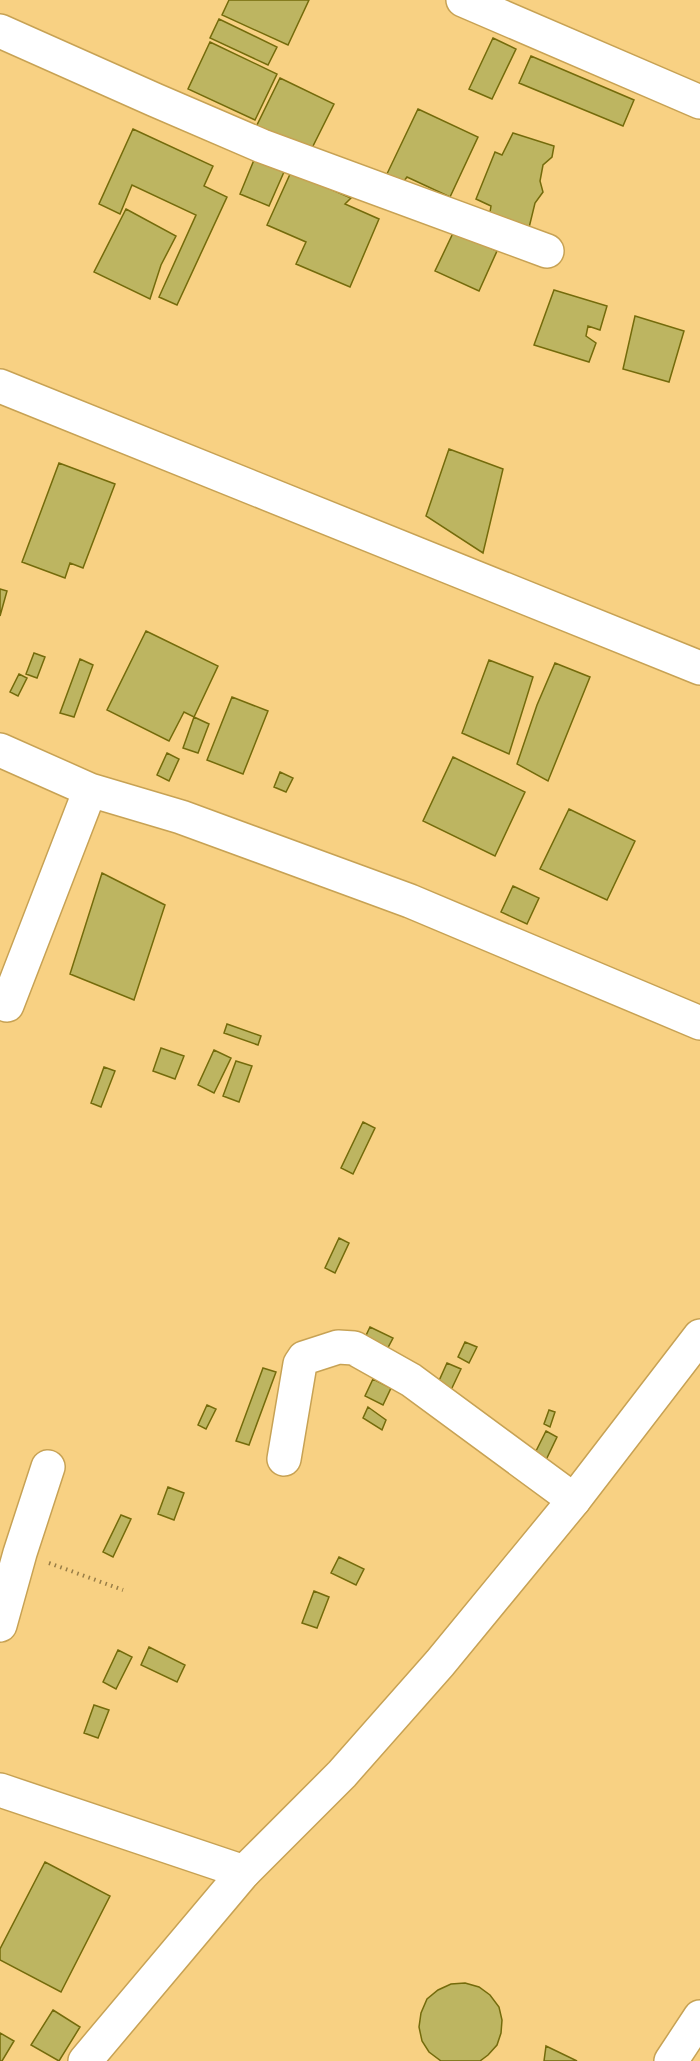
<svg xmlns="http://www.w3.org/2000/svg" width="700" height="2061" viewBox="0 0 700 2061" font-family="'Exo 2',sans-serif">
  <style>
    .building { fill: #bdb561; stroke: #746b0b; stroke-width: 1.5 }
    .lines { fill: none; stroke-linecap: round; stroke-linejoin: round }
    .minor-casing { stroke: #c7a254; stroke-width: 36 }
    .tertiary-casing { stroke: #c7a254; stroke-width: 36 }
    .path { stroke: #987d46; stroke-width: 4; stroke-dasharray: 1.5 4.5; stroke-linecap: butt }
    .minor { stroke: #fff; stroke-width: 33 }
    .tertiary { stroke: #fff; stroke-width: 33 }
  </style>
  <rect width="100%" height="100%" fill="#f8d183"/>
  <path class="building" d="M229 0H309L288 45 222 15Z
    M219 19 277 47 268 65 210 38Z
    M493 38 516 49 492 99 469 89Z
    M210 42 277 74 255 120 188 89Z
    M531 56 634 100 623 126 519 83Z
    M280 78 334 104 309 154 256 127Z
    M418 109 478 137 450 197 407 177 401 185 385 178Z
    M133 129 213 166 204 186 227 197 177 305 159 297 196 215 132 185 120 214 99 204Z
    M513 133 554 146 552 157 543 165 540 181 543 192 535 203 527 236 489 218 491 206 476 199 495 152 502 155Z
    M254 160 284 172 269 206 240 194Z
    M291 172 351 198 345 204 379 219 350 287 296 264 306 242 267 225Z
    M126 209 176 236 161 265 150 299 94 272Z
    M454 231 497 251 479 291 435 271Z
    M554 290 607 306 600 330 588 326 586 336 596 343 589 362 534 345Z
    M635 316 684 331 669 382 623 369Z
    M449 449 503 469 483 553 426 516Z
    M59 463 115 484 83 568 70 563 65 578 22 562Z
    M0 589 7 591 0 616Z
    M146 631 218 666 194 717 184 712 169 741 107 710Z
    M34 653 45 657 37 678 26 674Z
    M80 659 93 665 74 717 60 713Z
    M489 660 533 677 509 754 462 733Z
    M555 663 590 677 548 781 517 764 537 705Z
    M19 674 27 678 18 696 10 692Z
    M232 697 268 711 243 774 207 760Z
    M194 717 209 724 198 753 183 748Z
    M167 753 179 759 169 781 157 775Z
    M453 757 525 792 495 856 423 821Z
    M280 772 293 778 286 792 274 787Z
    M569 809 635 841 607 900 540 869Z
    M102 873 165 905 134 1000 70 974Z
    M513 886 539 898 527 924 501 912Z
    M227 1024 261 1036 258 1045 224 1033Z
    M161 1048 184 1056 175 1079 153 1071Z
    M214 1050 231 1058 214 1093 198 1085Z
    M236 1061 252 1066 239 1102 223 1096Z
    M104 1067 115 1071 101 1107 91 1103Z
    M363 1122 375 1128 353 1174 341 1168Z
    M339 1238 349 1243 335 1273 325 1268Z
    M370 1327 393 1338 383 1357 361 1346Z
    M465 1342 477 1347 469 1363 458 1357Z
    M447 1363 461 1369 451 1390 438 1383Z
    M263 1368 276 1372 249 1445 236 1441Z
    M373 1379 391 1388 383 1405 365 1396Z
    M207 1405 216 1409 206 1429 198 1425Z
    M368 1407 386 1420 382 1430 363 1418Z
    M549 1410 555 1412 550 1427 544 1424Z
    M546 1431 557 1437 545 1462 533 1457Z
    M168 1487 184 1493 174 1520 158 1514Z
    M121 1515 131 1519 113 1557 103 1552Z
    M339 1557 364 1569 356 1585 331 1573Z
    M314 1591 329 1597 317 1628 302 1623Z
    M149 1647 185 1665 177 1682 141 1665Z
    M118 1650 132 1657 116 1689 103 1682Z
    M94 1705 109 1710 98 1738 84 1733Z
    M45 1862 110 1896 61 1992 0 1960V1949Z
    M465 1983 479 1987 490 1995 499 2007 502 2020 501 2033 497 2045 488 2055 480 2061H441L429 2052 422 2041 419 2027 421 2013 427 1999 438 1990 451 1984Z
    M53 2010 80 2027 59 2061 31 2045Z
    M0 2033 14 2041 2 2061H0Z
    M546 2046 577 2061H544Z"/>
  <g class="lines">
    <g class="minor-casing">
      <path id="minor" d="M463 0 700 102
        M0 31 155 100 262 146 547 251
        M0 386 700 668
        M0 750 90 790 181 817 410 901 700 1023
        M7 1005 90 790
        M284 1459 300 1364 304 1358 338 1347 354 1348 411 1380 574 1500
        M0 1625 20 1553 48 1467
        M0 1790 244 1872
        M671 2061 700 2017"/>
    </g>
    <g class="tertiary-casing">
      <path id="tertiary" d="M85 2061 244 1872 342 1774 440 1663 574 1500 700 1336"/>
    </g>
    <path class="path" d="M49 1563 123 1590"/>
    <use href="#minor" class="minor"/>
    <use href="#tertiary" class="tertiary"/>
  </g>
</svg>
